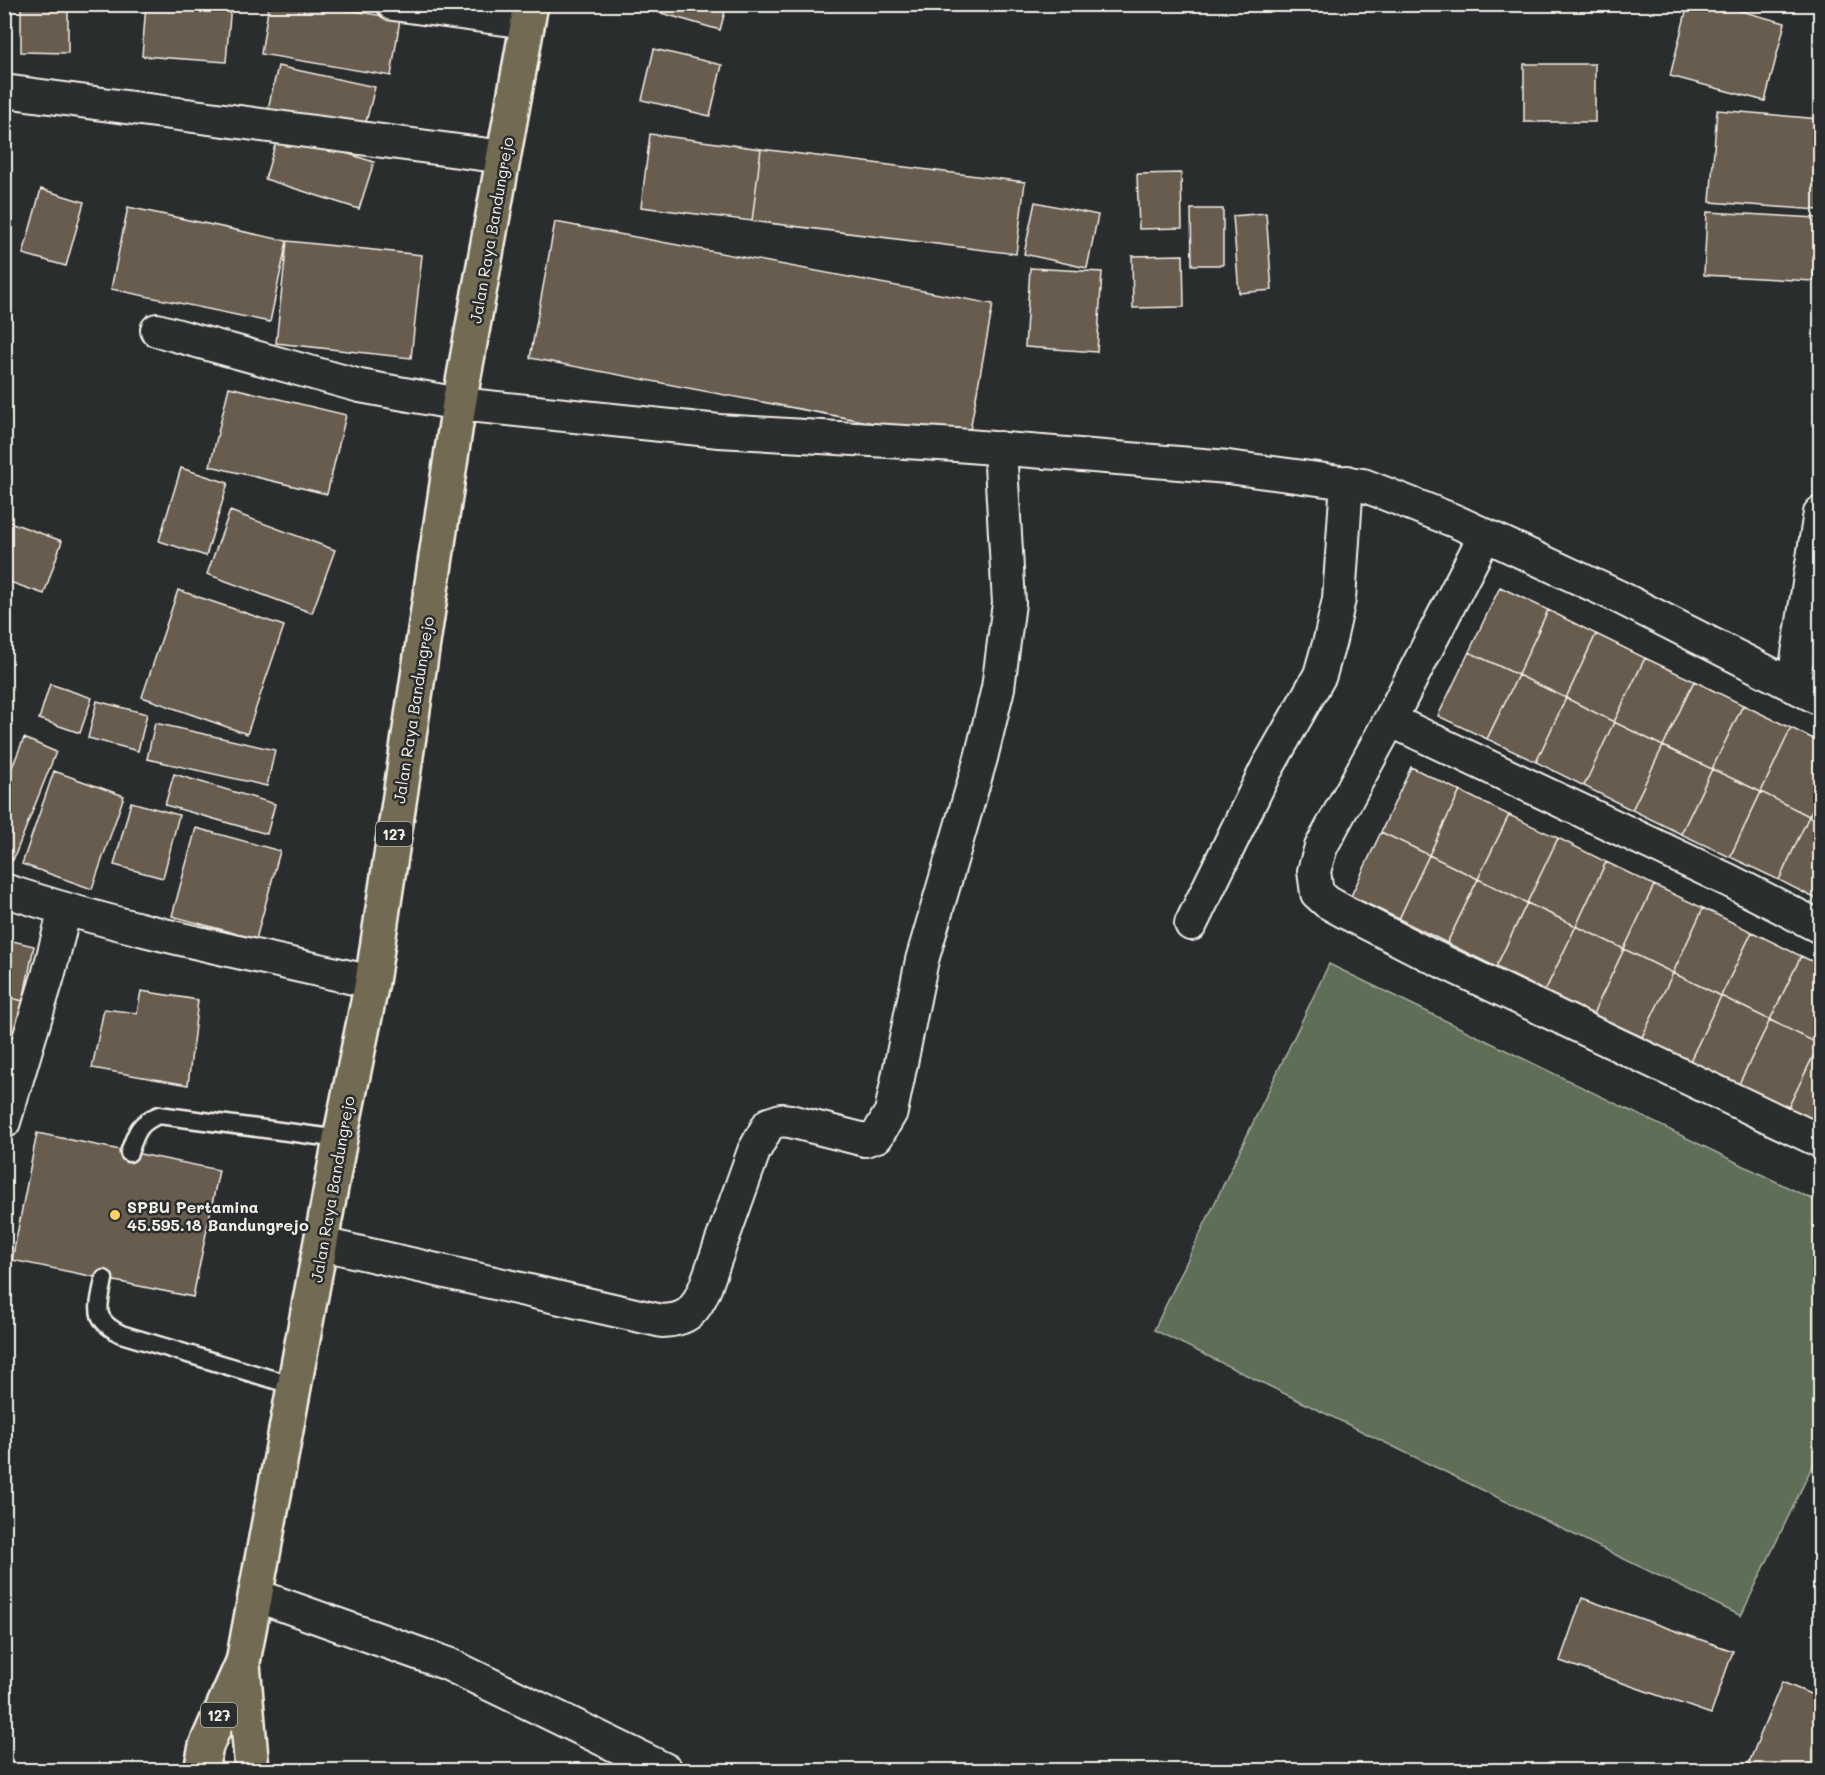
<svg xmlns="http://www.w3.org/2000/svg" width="1825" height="1775" viewBox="0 0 1825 1775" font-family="Mali,sans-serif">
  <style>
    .green { fill: #5f6e57; stroke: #aab0a0; stroke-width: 1.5 }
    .building { fill: #685c4f; stroke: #f4f1e8; stroke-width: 1.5 }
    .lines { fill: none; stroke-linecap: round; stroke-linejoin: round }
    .service-casing { stroke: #f4f1e8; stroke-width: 21 }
    .minor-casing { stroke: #f4f1e8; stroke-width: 36 }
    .primary-casing { stroke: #f4f1e8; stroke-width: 38 }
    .service { stroke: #2a2d2e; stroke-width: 16 }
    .minor { stroke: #2a2d2e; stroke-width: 32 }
    .primary { stroke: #736b52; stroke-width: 33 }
    .poi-dot { fill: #ffd166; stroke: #2a2d2e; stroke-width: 2 }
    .labels { text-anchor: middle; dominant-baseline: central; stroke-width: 5; stroke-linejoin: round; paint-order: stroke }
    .shield { fill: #2a2d2e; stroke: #b7b6b0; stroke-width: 1.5 }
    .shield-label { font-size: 15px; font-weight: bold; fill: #f4f1e8 }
    .street-label { font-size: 16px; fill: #f4f1e8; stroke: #2a2d2e }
    .poi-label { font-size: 16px; font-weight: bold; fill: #f4f1e8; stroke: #2a2d2e; text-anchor: start }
  </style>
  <rect width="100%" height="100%" fill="#2a2d2e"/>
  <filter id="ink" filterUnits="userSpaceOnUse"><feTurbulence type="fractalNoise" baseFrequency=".0167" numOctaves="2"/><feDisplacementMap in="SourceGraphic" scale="12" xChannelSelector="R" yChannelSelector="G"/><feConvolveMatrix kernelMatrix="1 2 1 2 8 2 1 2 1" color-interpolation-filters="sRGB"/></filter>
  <g filter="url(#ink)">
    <path class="green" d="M1329 964 1820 1203V1450L1741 1616 1154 1330Z"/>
    <path class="building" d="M21 4H68V53L21 52Z
      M146 4H231L226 62 142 56Z
      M269 4H316L400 19 391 76 261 54Z
      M630 4H727L720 30Z
      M1688 4H1715L1785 23 1765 101 1670 76Z
      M654 49 722 65 710 116 642 100Z
      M1524 64H1595V122H1524Z
      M278 66 375 87 363 134 267 113Z
      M1717 110 1820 119 1819 210 1710 202Z
      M279 132 374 162 359 209 265 179Z
      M650 134 761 149 752 221 641 207Z
      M761 149 1025 182 1016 254 752 221Z
      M1181 173 1182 228 1139 229 1137 174Z
      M41 189 84 202 66 266 23 254Z
      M1035 202 1098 215 1087 268 1024 254Z
      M128 207 287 241 270 322 111 289Z
      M1191 209H1223V265H1192Z
      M1707 212 1817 218 1813 281 1704 275Z
      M1266 213 1272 290 1239 293 1233 216Z
      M555 222 993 304 968 441 530 358Z
      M287 241 422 255 411 358 276 343Z
      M1183 255 1184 307 1133 308 1132 256Z
      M1030 268 1102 272 1097 352 1025 347Z
      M229 387 346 415 327 494 210 466Z
      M181 468 228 483 206 556 159 541Z
      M230 511 335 550 312 613 207 574Z
      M4 520 62 541 44 594 4 580Z
      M1500 587 1548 610 1518 675 1469 652Z
      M178 590 284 626 247 734 142 697Z
      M1548 610 1596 634 1566 698 1518 675Z
      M1596 634 1645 658 1614 722 1566 698Z
      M1469 652 1518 675 1487 739 1438 716Z
      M1645 658 1694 681 1663 746 1614 722Z
      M1518 675 1566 698 1536 762 1487 739Z
      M1694 681 1743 705 1712 769 1663 746Z
      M50 684 92 698 80 733 39 719Z
      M1566 698 1614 722 1584 786 1536 762Z
      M97 701 147 714 138 751 88 738Z
      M1743 705 1791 728 1761 792 1712 769Z
      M1614 722 1663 746 1632 810 1584 786Z
      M155 723 275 750 267 786 147 759Z
      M1791 728 1820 742V793L1809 816 1761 792Z
      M24 738 56 752 13 860 4 857V787Z
      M1663 746 1712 769 1681 834 1632 810Z
      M1411 767 1460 791 1429 855 1381 832Z
      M1712 769 1761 792 1730 857 1681 834Z
      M54 771 124 796 92 889 22 864Z
      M174 774 275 804 267 834 165 805Z
      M1460 791 1509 815 1478 879 1429 855Z
      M1761 792 1809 816 1779 880 1730 857Z
      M1820 793V822L1809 816Z
      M131 802 179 815 163 878 114 865Z
      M1509 815 1558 838 1527 903 1478 879Z
      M1809 816 1820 822V901L1779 880Z
      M196 828 280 851 256 939 172 916Z
      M1381 832 1429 855 1399 919 1351 896Z
      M1558 838 1606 862 1576 926 1527 903Z
      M1429 855 1478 879 1447 943 1399 919Z
      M1606 862 1654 885 1624 949 1576 926Z
      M1478 879 1527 903 1496 967 1447 943Z
      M1654 885 1703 908 1673 973 1624 949Z
      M1527 903 1576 926 1545 991 1496 967Z
      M1703 908 1752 932 1721 996 1673 973Z
      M1576 926 1624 949 1593 1014 1545 991Z
      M1752 932 1801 956 1770 1020 1721 996Z
      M4 939 34 946 23 1001 4 996Z
      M1624 949 1673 973 1642 1037 1593 1014Z
      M1801 956 1820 965V1039L1819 1044 1770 1020Z
      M1673 973 1721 996 1690 1061 1642 1037Z
      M141 991 198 1000 188 1085 92 1068 104 1009 137 1013Z
      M4 996 23 1001 15 1033 4 1031Z
      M1721 996 1770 1020 1739 1084 1690 1061Z
      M1770 1020 1819 1044 1788 1108 1739 1084Z
      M4 1031 15 1033 4 1069Z
      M1819 1044H1820V1124L1788 1108Z
      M37 1133 219 1170 193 1297 12 1260Z
      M1582 1598 1733 1651 1711 1714 1560 1661Z
      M1782 1682 1820 1698V1755L1814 1770H1746Z"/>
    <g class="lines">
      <g class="service-casing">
        <path id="service" d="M129 1153C136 1133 138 1123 159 1115L340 1139
          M104 1279C99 1308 91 1319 121 1334L295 1386"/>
      </g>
      <g class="minor-casing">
        <path id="minor" d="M393 4 527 22
          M4 91 504 157
          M157 330 360 386 459 404 719 431 956 445 1228 467 1363 485 1455 521 1617 596 1820 699
          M1485 535 1390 720 1321 847 1314 871 1317 893 1327 902 1345 912 1431 956 1820 1141
          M1793 686 1820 513
          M1390 720 1730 881 1820 927
          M4 890C125 930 249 954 372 982
          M1191 924 1266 770 1320 675 1330 640 1339 599 1347 482
          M4 1122 48 976 65 910
          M322 1244 662 1321C688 1320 695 1311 705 1288L754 1151 769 1124 781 1120 790 1121 865 1140 877 1136 891 1112 922 960 981 758 998 688 1009 603 1000 448
          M255 1595 448 1664 666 1770"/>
      </g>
      <g class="primary-casing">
        <path id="primary" d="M243 1664 252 1770
          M201 1770 206 1746 243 1662 340 1139 372 982 459 404 531 4"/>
      </g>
      <use href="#service" class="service"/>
      <use href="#minor" class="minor"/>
      <use href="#primary" class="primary"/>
    </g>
  </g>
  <circle class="poi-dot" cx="115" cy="1215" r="6"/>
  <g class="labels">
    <g class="shield">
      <rect x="376" y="822" width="36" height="24" rx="4.5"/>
      <rect x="201" y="1703" width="36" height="24" rx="4.5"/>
    </g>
    <g class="shield-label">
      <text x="394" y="834">127</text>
      <text x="219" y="1715">127</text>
    </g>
    <g class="street-label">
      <text transform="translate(491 230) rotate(-80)">Jalan Raya Bandungrejo</text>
      <text transform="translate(413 710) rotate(-81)">Jalan Raya Bandungrejo</text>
      <text transform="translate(332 1189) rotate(-80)">Jalan Raya Bandungrejo</text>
    </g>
    <g class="poi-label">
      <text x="127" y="1206">SPBU Pertamina<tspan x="127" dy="18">45.595.18 Bandungrejo</tspan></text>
    </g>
  </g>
  <rect width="1825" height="1775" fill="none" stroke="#2a2d2e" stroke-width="24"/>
  <rect x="12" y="12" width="1801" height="1751" fill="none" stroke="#f4f1e8" stroke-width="2" filter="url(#ink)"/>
</svg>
